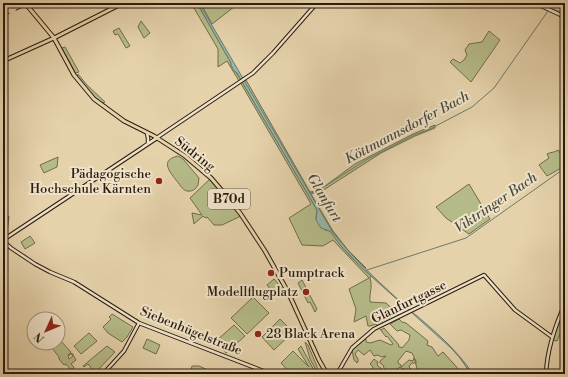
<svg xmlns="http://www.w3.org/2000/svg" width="568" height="377" viewBox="0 0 568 377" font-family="'Libre Bodoni',serif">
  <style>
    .green { fill: #b5bb88; stroke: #706b4b }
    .water { fill: #96b8aa; stroke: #6b796c }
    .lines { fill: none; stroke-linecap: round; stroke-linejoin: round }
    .stream { stroke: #6b796c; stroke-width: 1 }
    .secondary-casing { stroke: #2b1b0e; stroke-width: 4.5 }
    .primary-casing { stroke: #2b1b0e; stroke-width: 5 }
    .secondary { stroke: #eee2c8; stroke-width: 2.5 }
    .primary { stroke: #e5d2ab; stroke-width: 3 }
    .rail { stroke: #2b1b0e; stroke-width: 1; stroke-dasharray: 7 7; stroke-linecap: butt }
    .poi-dot { fill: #8f2418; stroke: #eee2c8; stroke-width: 1.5 }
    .labels { text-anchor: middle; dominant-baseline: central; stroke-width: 4; stroke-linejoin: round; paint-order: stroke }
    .shield { fill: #eee2c8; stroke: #665746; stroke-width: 1 }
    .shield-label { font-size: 12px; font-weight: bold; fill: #2b1b0e }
    .street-label { font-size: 13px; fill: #2b1b0e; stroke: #eee2c8 }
    .poi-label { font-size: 13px; fill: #2b1b0e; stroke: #eee2c8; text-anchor: end }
    .water-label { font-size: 14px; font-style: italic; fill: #4b4a3d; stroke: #eee2c8 }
  </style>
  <rect width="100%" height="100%" fill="#e5d2ab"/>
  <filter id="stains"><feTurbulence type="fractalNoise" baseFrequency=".005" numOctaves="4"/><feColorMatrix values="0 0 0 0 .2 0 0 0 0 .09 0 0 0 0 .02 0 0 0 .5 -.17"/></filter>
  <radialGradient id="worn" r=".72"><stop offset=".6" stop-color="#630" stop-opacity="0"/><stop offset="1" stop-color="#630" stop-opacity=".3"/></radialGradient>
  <path class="green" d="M191 3H197L231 63V65L241 80 239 81 227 61 218 67V49Z
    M199 3H239L212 24 201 4Z
    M141 21 150 33 144 38 138 27Z
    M119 28 130 46 126 48 118 34 115 35 113 31Z
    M489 31 500 40 471 82 450 62 453 59 460 63 464 60 467 55 465 50 469 44 482 42Z
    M65 47 79 72 76 73 75 72 62 48Z
    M78 74 87 85 105 102 102 103C92 96 84 86 77 76Z
    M246 80 310 192 316 191 325 186 355 164 413 134 435 125V128L415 136 381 153 322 191 311 194 333 231 348 250 366 268H365L341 243 327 224 244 81Z
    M240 82H242L317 210 316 218 325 230 330 231 350 256 371 276 370 278C373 287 369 293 370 302L386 303 399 315 395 318 377 327 376 324 370 326H368L366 316 354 322 356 309 349 289 369 278 333 240 323 246 302 245 289 218 311 204Z
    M558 150 565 160V166L547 176 539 165 549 158 547 154C550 152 554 153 558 150Z
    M178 156 183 159 199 178 198 185C196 189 192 192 187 191 182 190 179 183 176 180 169 171 160 160 178 156Z
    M58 157 57 167 44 173 40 165Z
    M210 179 241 216 222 225H214L207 217 205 218 203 216 194 224 192 213 202 215 190 198Z
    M469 184 490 219 469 234 446 218 436 207Z
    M9 216 7 233 3 235V219Z
    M30 236 35 243 25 249 21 242Z
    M274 279 284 291 277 297 267 285Z
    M302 280 317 309 315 312 310 302 308 303 298 283Z
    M253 297 269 313 247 334 231 318Z
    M112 314 133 327 127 337 122 342 108 333 103 327 111 319 109 317Z
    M280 319 293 332 274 350 262 337Z
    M399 319 402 322 406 323 428 341 427 345 432 347 438 356 443 352 463 374H419C415 366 417 362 412 353L406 351 398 361V363L401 365V367L409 360 413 361 414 358 416 361V363H412L410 365 409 367 413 371V374H408L406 371 400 367 397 369 400 374H401H369L373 367 370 364 374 359 378 362 377 365 382 369 384 373 385 371 383 365 380 363V361L386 356 381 357 378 355 374 356 370 350 364 355 358 350 355 354 358 359V362L357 363 354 360 352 350 363 339H366V342L370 343 380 340 391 345 393 344 387 336 386 337 380 329 381 330 384 328 399 345 398 346 402 348 409 340 410 335 401 330 397 331 390 324Z
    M558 322 565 327 562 330 557 341 553 340Z
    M234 325 245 336 226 353 216 341Z
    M89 333 97 341 81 354 74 346Z
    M58 338 71 352 68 355 69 359 73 356 72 354 69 355 72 353 76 360 71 364 74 367 72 370 75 374H71L73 372 66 364 64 365 59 359V357L48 343H55L57 345 61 342 58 340Z
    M147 339 160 345 156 354 143 348Z
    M305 342 308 345 320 374H318L310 359Z
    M107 346 115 352 95 373 88 364 84 367 83 366Z
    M301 346 316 374H310L312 371 309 374H291L281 363 293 351 309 367 298 349Z
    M192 366H199L210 371 208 374H190Z"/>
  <path class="water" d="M197 3H199L332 231C355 261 383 286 411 311 434 330 456 349 473 374H471L460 358 451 348 361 267 340 245 330 231 321 228 316 220 317 210 237 73 234 71 231 65V63Z"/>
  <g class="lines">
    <path class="stream" d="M552 9 565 13
      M309 193 316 192 366 160 414 135 430 129 472 107 494 88 548 11
      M367 270 466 238 565 168"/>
    <g class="secondary-casing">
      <path id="secondary" d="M535 3 565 17
        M147 133 148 138V143
        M143 147 253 73 273 53 317 3
        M3 240 157 138
        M3 241 11 248 35 264 50 272 74 282 139 323 271 374
        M103 374 124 351 139 323
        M337 374 352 348 374 329 484 275 515 310 552 337
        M546 374C547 349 555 326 565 304"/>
    </g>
    <g class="primary-casing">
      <path id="primary" d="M25 3 54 38 74 75 94 99 124 121 154 136 185 156 211 178 223 192 240 213 265 251 288 292 319 360 327 374
        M3 61 54 38 123 3"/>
    </g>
    <use href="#secondary" class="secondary"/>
    <use href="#primary" class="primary"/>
    <path class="rail" d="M3 16 32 3"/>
  </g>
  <g class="poi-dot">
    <circle cx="159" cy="181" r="4"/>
    <circle cx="271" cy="273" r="4"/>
    <circle cx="306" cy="292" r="4"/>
    <circle cx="258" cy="334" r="4"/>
  </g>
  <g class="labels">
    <rect class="shield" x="208" y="189" width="42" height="20" rx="3"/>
    <g class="shield-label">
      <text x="229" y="199">B70d</text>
    </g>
    <g class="street-label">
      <text transform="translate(195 154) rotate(38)">Südring</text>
      <text transform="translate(409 302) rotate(-26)">Glanfurtgasse</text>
      <text transform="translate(191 331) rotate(22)">Siebenhügelstraße</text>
    </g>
    <g class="poi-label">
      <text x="151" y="174">Pädagogische<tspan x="151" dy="15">Hochschule Kärnten</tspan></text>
      <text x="279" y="273" text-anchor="start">Pumptrack</text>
      <text x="298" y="292">Modellflugplatz</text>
      <text x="266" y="334" text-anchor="start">28 Black Arena</text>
    </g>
    <g class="water-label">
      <text transform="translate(407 128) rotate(-28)">Köttmannsdorfer Bach</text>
      <text transform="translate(324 198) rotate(59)">Glanfurt</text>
      <text transform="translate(496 203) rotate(-34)">Viktringer Bach</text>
    </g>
  </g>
  <rect width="568" height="377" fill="none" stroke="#e5d2ab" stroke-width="16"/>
  <rect x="4" y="4" width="560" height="369" fill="none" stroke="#2b1b0e" stroke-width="2"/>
  <rect x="8" y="8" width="552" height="361" fill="none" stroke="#2b1b0e"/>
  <g transform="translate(46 331) rotate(226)"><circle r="19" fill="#eee2c8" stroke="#a0927e"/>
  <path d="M0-3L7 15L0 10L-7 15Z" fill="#8f2418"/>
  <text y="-6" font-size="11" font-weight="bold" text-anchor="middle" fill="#2b1b0e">N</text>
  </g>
  <rect width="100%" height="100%" filter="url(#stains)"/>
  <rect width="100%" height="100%" fill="url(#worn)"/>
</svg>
